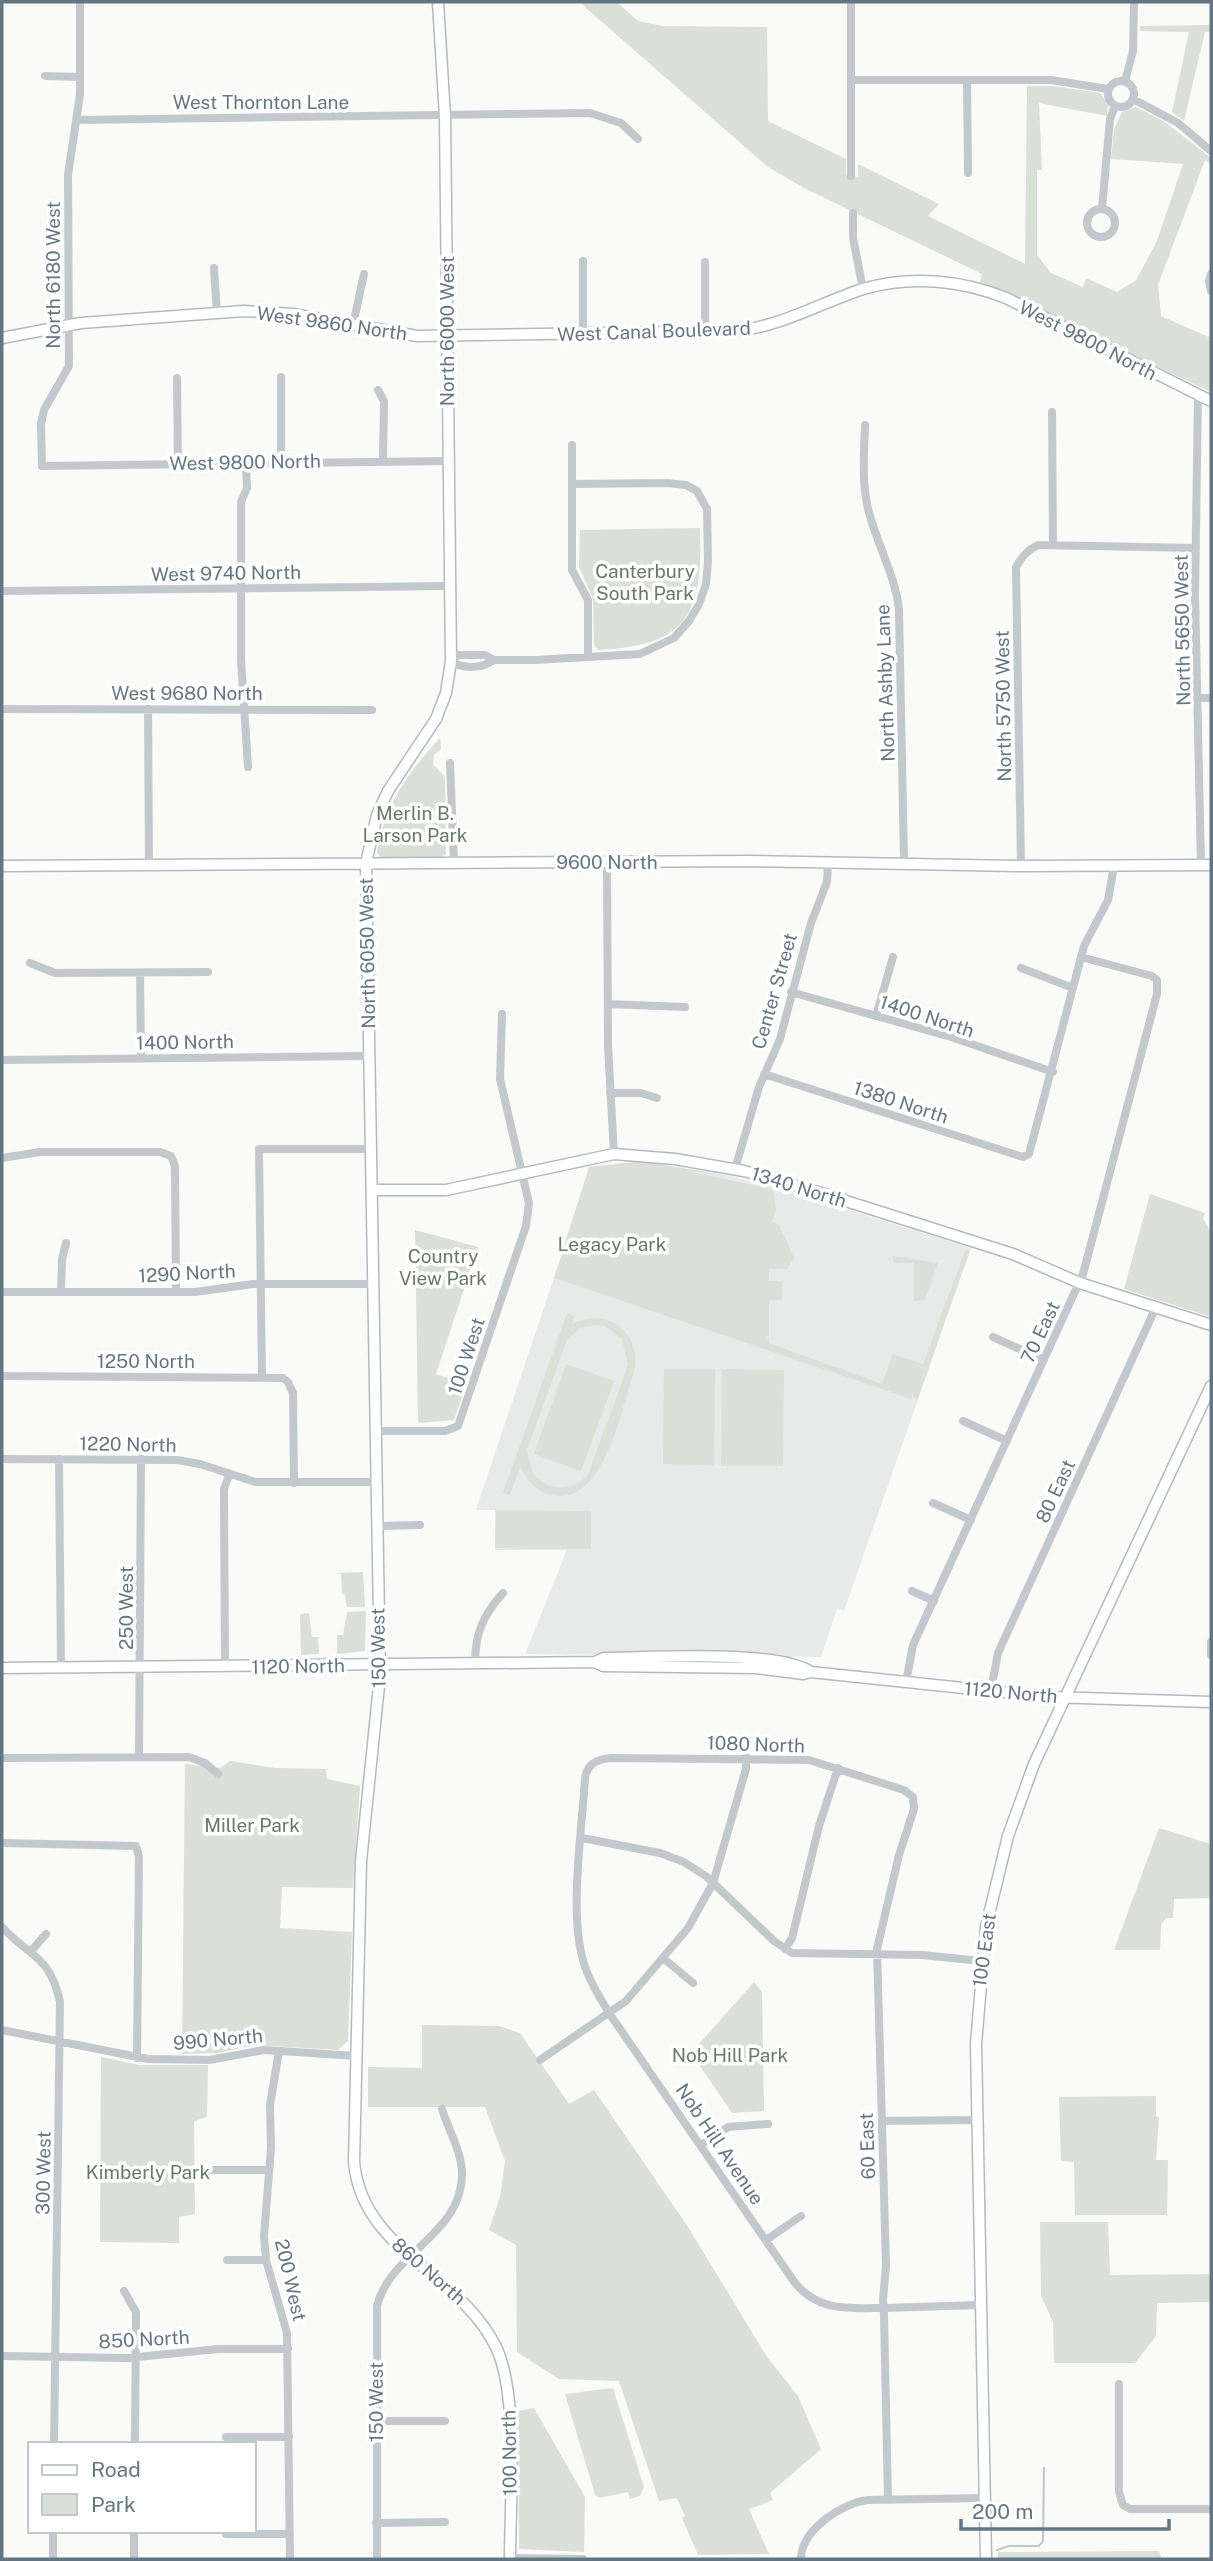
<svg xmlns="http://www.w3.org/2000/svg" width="1213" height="2561" viewBox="0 0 1213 2561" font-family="'Public Sans',sans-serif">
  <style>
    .built { fill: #e8e9e9 }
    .green { fill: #dadfd7; fill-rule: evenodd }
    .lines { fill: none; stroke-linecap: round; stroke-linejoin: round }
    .stream { stroke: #bbc7cb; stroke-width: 2 }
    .secondary-casing { stroke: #b3babf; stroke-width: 13 }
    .street { stroke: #c3c8cc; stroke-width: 8 }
    .secondary { stroke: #fff; stroke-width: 10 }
    .labels { text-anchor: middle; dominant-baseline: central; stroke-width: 7; stroke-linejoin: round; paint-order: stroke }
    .street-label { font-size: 19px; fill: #657683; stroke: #fff }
    .park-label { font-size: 19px; fill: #687a64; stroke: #fff }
  </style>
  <rect width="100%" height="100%" fill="#fafaf8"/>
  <path class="built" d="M682 1168 763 1183 971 1248 844 1611 837 1609 821 1657 525 1654 567 1550H495V1510H476L554 1278 640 1307Z"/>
  <path class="green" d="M579 2H617L638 21 663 26 767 27 768 121 846 159V175L858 177V164L939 204 928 216 1025 264 1027 86H1053L1100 93 1108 104 1107 116 1039 103 1042 170H1037V255L1051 273 1083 287 1086 278 1117 292 1136 280 1157 241 1183 164 1111 159 1114 129 1122 112 1136 107 1165 122 1211 158V164L1205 160 1158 285 1161 316 1211 338V392L980 282 982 274 804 188 768 167Z
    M1211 25V32H1205L1184 121 1172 112 1189 32 1140 31V26Z
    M700 528C703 613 689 646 598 650L594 646 593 599 579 567 580 530Z
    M440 738 441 749 434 755 433 764 445 777 446 854 442 858H381L377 853C384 805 408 773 440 738Z
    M641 1161 741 1178 681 1170 773 1189 776 1210 772 1222 779 1225 794 1258 787 1269H769V1281H782V1300H769V1336L765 1338H769V1343L882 1384 893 1354 923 1364 965 1251 970 1250 917 1401 912 1394V1399L554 1278 589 1167Z
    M1150 1194 1205 1213 1203 1218 1211 1233V1317L1124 1289Z
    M415 1230 478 1247 436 1374 466 1384 454 1420 418 1423Z
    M893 1256 938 1263 925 1300 914 1301V1263H894Z
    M567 1313 574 1316 572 1324C609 1305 645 1336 633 1375 620 1412 604 1506 552 1495 536 1492 527 1480 520 1467L510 1495 503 1493ZM596 1325 605 1326 622 1339 628 1365 588 1475C571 1492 550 1492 533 1474L527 1450 567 1340 580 1328Z
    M566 1364 614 1381 581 1471 534 1454Z
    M664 1369H715L714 1465 663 1464Z
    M722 1369 784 1370 783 1466H721Z
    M496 1510 591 1511V1549L495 1548Z
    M363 1572 365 1607H347L345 1595 342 1594 341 1574 335 1573Z
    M366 1611 365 1651 337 1654V1635H343L347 1612Z
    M309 1613 312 1637H318L319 1654 301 1655 300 1614Z
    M230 1761 275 1768 326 1769 327 1779 360 1786 353 1888 282 1887 280 1928 352 1932 348 2041 338 2050 253 2045 218 2053 182 2054 185 1764 220 1768Z
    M1159 1828 1211 1844V1898L1174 1899 1173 1918H1166L1161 1925 1160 1950H1114Z
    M754 1982 762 1992 764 2111 732 2113 691 2053Z
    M422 2025 499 2026 520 2033 569 2104 594 2090 688 2227 767 2357 798 2396 821 2449 770 2493 773 2500 749 2509 769 2554 698 2555 682 2518 685 2516 677 2498 659 2501 619 2381 559 2379 517 2352 516 2245 489 2230 500 2197 505 2161 485 2107H368V2067L422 2068Z
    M101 2057 139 2065H208L207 2117 194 2121 195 2214 179 2217V2243L100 2242Z
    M1156 2096V2116L1159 2117 1156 2160H1168L1167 2215H1075L1074 2162 1061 2161 1059 2097Z
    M1040 2222H1108L1110 2275 1211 2274V2302L1157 2303 1156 2336 1135 2363H1054L1053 2322 1041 2296Z
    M613 2388 644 2487 640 2496 630 2499 628 2492 599 2498 595 2495 565 2394Z
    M534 2408 585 2497 584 2552 519 2549 518 2411Z
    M1159 2551 1162 2559H998V2552Z"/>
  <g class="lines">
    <path class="stream" d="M997 2550 1009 2546H1039L1043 2541 1044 2468"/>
    <g class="secondary-casing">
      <path id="secondary" d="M438 2 445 117 451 661 446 693 436 719 388 791 377 815 366 863 380 1676 361 1861 354 2162C362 2251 459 2272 496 2347 519 2395 510 2504 510 2559
        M2 338 81 323 244 311 293 314 417 336 735 331C780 327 820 303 863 289 910 275 961 280 1006 298L1211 401
        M2 866 750 861 1021 866 1211 865
        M372 1190H446L614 1154 675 1159 744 1171 805 1188 1013 1254 1080 1283 1211 1325
        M595 1662 604 1658C649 1658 777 1649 811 1672
        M2 1668 595 1662 603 1666 756 1668 803 1674 811 1672 1049 1697 1211 1702
        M986 2559 976 2044 986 1927 1008 1836 1034 1764 1211 1386"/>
    </g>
    <path class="street" d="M80 2V94L68 175 69 366 44 410 41 424 42 466 448 461
      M851 2V176
      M45 76 80 77
      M852 80H1051L1108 89
      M967 80 968 173
      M1108 94a13 13 0 1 1 26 0a13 13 0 1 1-26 0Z
      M1125 81 1133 51 1134 2
      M1133 99 1178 123 1211 151
      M77 120 590 113 621 123 638 139
      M1102 209 1110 119 1115 106
      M1087 223a14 14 0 1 1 28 0a14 14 0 1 1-28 0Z
      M853 213V238L863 289
      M214 268 217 314
      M1211 274 1209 281 1211 291
      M353 325 364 274
      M583 333V261
      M705 333V262
      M281 377V462
      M177 378 178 463
      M378 390 384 401 383 460
      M1198 394 1195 595 1201 865
      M1052 412 1053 545
      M865 425C864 456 861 486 870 516 879 548 895 576 899 609L904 862
      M572 445V570L588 600V656
      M246 463 247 488 241 502V660L248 767
      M2 591 450 586
      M494 660C483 668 463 670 451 661L458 655H485L494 660H536L640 654 674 638 689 621 699 604 706 584 708 562 707 509 697 491 686 485 667 483 573 484
      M1198 698H1211
      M2 709 372 710
      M148 709 149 864
      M450 763 454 862
      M607 862 608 1045 614 1154
      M1021 866 1016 567C1022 557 1027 550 1038 545L1196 548
      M30 963 55 973 208 972
      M1021 968 1073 988
      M140 973 141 1058
      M791 992 951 1037 1053 1072
      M608 1004 685 1007
      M876 1016 893 957
      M2 1060 369 1056
      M764 1074 1023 1157 1029 1154 1084 946 1108 900 1114 866
      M610 1093H641L657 1098
      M2 1158 40 1152H160L171 1156 175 1166 176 1292
      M735 1169 759 1087 780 1039 811 923 827 882 828 863
      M2 1292H195L253 1284H373
      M61 1292 62 1259 66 1243
      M993 1337 1044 1360
      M2 1376 283 1378 288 1382 293 1393 294 1483
      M262 1377 259 1149H370
      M963 1421 1007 1441
      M375 1431H445L458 1426 526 1226 529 1203 500 1079 502 1014
      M2 1459 177 1460 200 1464 255 1482H376
      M59 1459 61 1668
      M933 1503 971 1520
      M376 1526 420 1525
      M912 1591 934 1601
      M1211 1642V1655
      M475 1663C475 1634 483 1615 503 1593
      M225 1667 224 1489 229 1475
      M906 1682 913 1645 1083 1274 1157 994V980L1152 976 1081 957
      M991 1690 998 1653 1156 1307
      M139 1757 141 1459
      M2 1758 189 1757 205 1763 218 1774
      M582 1838 660 1853 684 1862 707 1877 774 1941 792 1953 922 1955 981 1961
      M2 1843 136 1846 139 1857 137 2058
      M2 1927C29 1957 50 1955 60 2002L54 2444
      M785 1949 792 1938 819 1826 838 1768
      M32 1950 46 1934
      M663 1958 693 1983
      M2 2030 148 2059 209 2060 264 2050 356 2056
      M279 2051 270 2105 271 2148 264 2236 266 2260 287 2333 290 2559
      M540 2060 626 2001 688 1928 713 1883 746 1769V1757
      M883 2121 977 2120
      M701 2145 728 2127 768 2124
      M185 2170H269
      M766 2240 801 2216
      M227 2260H266
      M124 2291 136 2312 135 2444
      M2 2356 127 2358 218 2349H288
      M1119 2384V2492L1123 2505 1130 2509H1211
      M376 2421H445
      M226 2437H289
      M888 2500 884 2315 883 2300 886 2265 877 1949 899 1855 914 1809 913 1797 904 1790 809 1760 611 1758C597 1759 587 1764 585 1778 582 1831 569 1911 583 1960 588 1979 599 1996 609 2013L795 2283C819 2312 849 2308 883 2308L981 2305
      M376 2523 445 2522
      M226 2534H290
      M510 2558 583 2559
      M53 2559V2531
      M134 2559V2531
      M377 2559V2306C390 2252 464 2234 462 2172 461 2150 448 2129 442 2109
      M801 2559C801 2530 842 2503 868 2500L985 2498"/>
    <use href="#secondary" class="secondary"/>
  </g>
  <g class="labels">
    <g class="street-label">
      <text x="261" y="102">West Thornton Lane</text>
      <text transform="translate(53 275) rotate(-90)">North 6180 West</text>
      <text transform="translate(332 323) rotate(8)">West 9860 North</text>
      <text transform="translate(447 331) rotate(-90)">North 6000 West</text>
      <text transform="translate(654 331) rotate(-2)">West Canal Boulevard</text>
      <text transform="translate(1088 340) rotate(27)">West 9800 North</text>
      <text transform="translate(245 462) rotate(-1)">West 9800 North</text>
      <text transform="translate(226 573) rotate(-1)">West 9740 North</text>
      <text transform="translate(1182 630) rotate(-91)">North 5650 West</text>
      <text transform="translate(885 683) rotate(-92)">North Ashby Lane</text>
      <text x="187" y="693">West 9680 North</text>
      <text transform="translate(1003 706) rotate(-91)">North 5750 West</text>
      <text x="607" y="862">9600 North</text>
      <text transform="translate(367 953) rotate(-91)">North 6050 West</text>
      <text transform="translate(774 991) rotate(-74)">Center Street</text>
      <text transform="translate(927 1016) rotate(18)">1400 North</text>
      <text transform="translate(185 1042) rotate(-1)">1400 North</text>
      <text transform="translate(901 1102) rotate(18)">1380 North</text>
      <text transform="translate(799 1187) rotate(17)">1340 North</text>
      <text transform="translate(187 1273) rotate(-3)">1290 North</text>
      <text transform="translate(1040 1332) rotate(-65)">70 East</text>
      <text transform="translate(466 1356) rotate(-72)">100 West</text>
      <text x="146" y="1361">1250 North</text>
      <text transform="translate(128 1444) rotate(1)">1220 North</text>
      <text transform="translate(1055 1491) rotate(-65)">80 East</text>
      <text transform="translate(126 1608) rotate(-90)">250 West</text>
      <text transform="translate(378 1648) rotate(-91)">150 West</text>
      <text transform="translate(298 1666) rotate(-1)">1120 North</text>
      <text transform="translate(1011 1692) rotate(5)">1120 North</text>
      <text transform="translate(756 1744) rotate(2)">1080 North</text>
      <text transform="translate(984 1950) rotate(-82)">100 East</text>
      <text transform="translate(218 2039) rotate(-5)">990 North</text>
      <text transform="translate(720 2144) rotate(56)">Nob Hill Avenue</text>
      <text transform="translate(867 2146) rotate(-92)">60 East</text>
      <text transform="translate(43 2173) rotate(-89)">300 West</text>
      <text transform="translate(429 2271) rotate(41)">860 North</text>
      <text transform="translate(291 2280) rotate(77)">200 West</text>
      <text transform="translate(144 2339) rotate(-3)">850 North</text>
      <text transform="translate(376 2402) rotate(-90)">150 West</text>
      <text transform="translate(509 2453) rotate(-91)">100 North</text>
    </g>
    <g class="park-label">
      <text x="645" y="571">Canterbury<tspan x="645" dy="22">South Park</tspan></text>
      <text x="415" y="813">Merlin B.<tspan x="415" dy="22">Larson Park</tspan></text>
      <text x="612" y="1244">Legacy Park</text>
      <text x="443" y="1256">Country<tspan x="443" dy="22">View Park</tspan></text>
      <text x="252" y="1825">Miller Park</text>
      <text x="730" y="2055">Nob Hill Park</text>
      <text x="148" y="2172">Kimberly Park</text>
    </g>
  </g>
  <rect width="1213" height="2561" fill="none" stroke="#657683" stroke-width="7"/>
  <rect x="28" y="2442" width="228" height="91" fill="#ffffff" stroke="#c1c8cd" stroke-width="2"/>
  <rect x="42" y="2465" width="35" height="10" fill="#ffffff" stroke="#c1c8cd" stroke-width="2"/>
  <text x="91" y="2477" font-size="21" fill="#657683">Road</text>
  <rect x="42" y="2494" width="35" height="21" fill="#dadfd7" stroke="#c1c8cd" stroke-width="2"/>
  <text x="91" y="2512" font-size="21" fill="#657683">Park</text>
  <path d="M961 2519v10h208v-10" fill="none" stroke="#657683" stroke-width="3.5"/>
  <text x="972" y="2519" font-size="21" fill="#657683" stroke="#ffffff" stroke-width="5" paint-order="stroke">200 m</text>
</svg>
